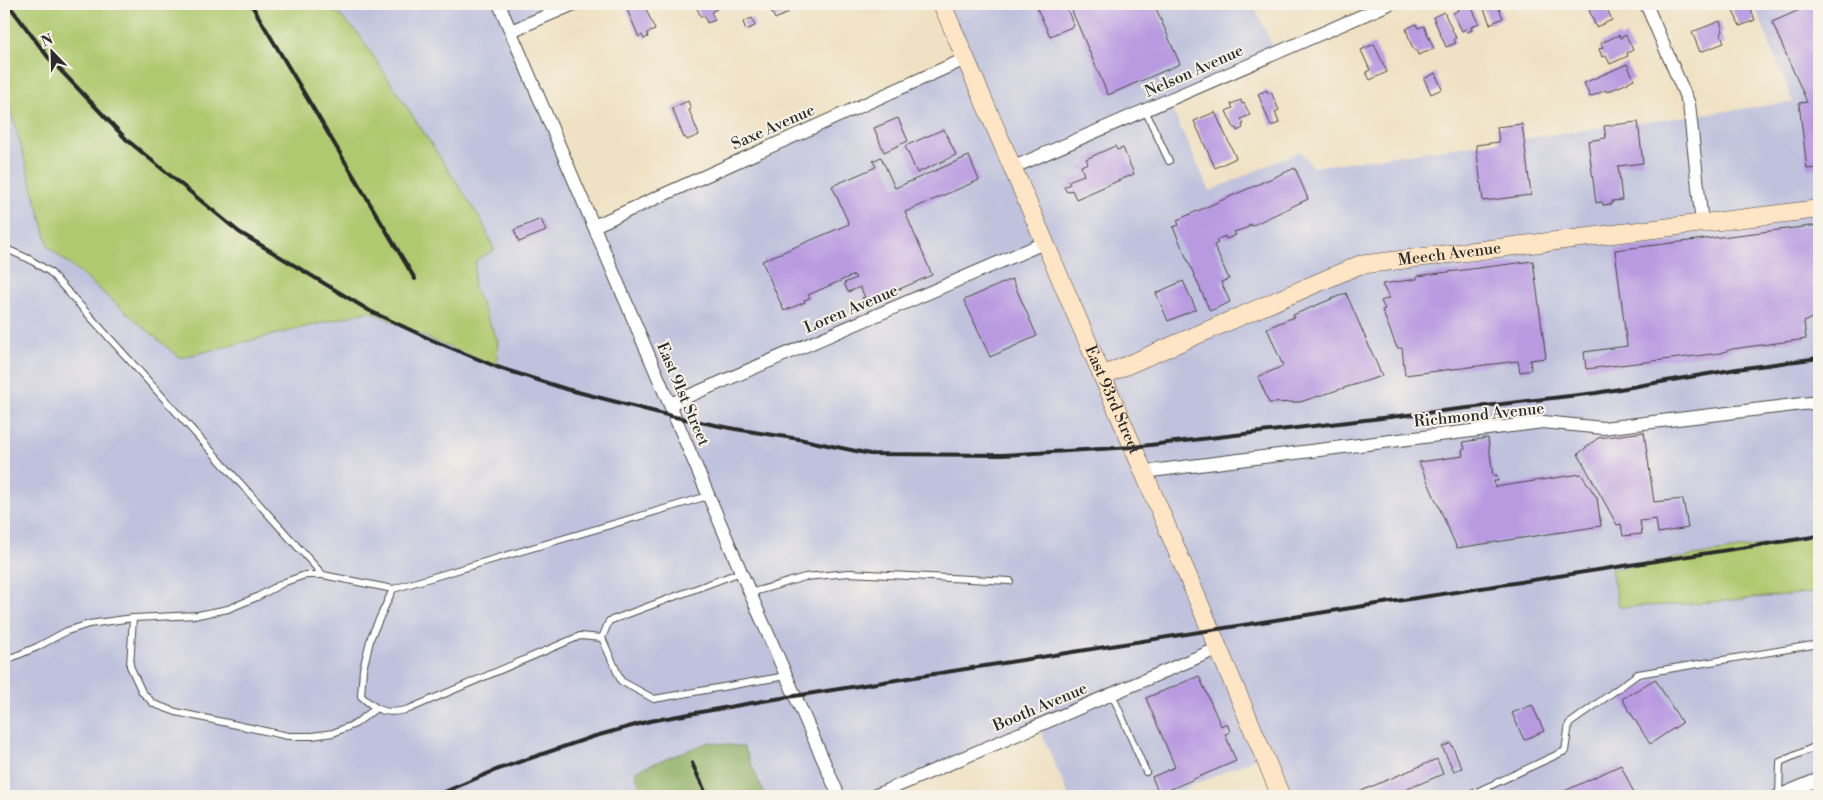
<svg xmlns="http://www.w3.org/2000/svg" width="1823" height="800" viewBox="0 0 1823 800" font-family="'Libre Bodoni',serif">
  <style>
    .industrial { fill: #c0c2dd }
    .green { fill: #afc96f; stroke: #6d7a4d }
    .forest { fill: #8bad62; stroke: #5b6c46 }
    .building { fill: #b89ae1 }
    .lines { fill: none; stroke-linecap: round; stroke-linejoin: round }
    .lane-casing { stroke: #484642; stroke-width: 8 }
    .street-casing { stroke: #484642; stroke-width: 14 }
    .secondary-casing { stroke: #484642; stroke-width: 19 }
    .lane { stroke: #fff; stroke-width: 6 }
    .street { stroke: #fff; stroke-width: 12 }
    .secondary { stroke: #fee5c5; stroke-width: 18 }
    .rail { stroke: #2b2b2b; stroke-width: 4 }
    .labels { text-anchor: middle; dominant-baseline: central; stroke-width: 4; stroke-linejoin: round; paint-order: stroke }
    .street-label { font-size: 16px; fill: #2b2b2b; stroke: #f7f3e8 }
  </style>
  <rect width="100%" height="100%" fill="#f7f3e8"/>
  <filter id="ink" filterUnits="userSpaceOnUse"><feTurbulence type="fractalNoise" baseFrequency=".02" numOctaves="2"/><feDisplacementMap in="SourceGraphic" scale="10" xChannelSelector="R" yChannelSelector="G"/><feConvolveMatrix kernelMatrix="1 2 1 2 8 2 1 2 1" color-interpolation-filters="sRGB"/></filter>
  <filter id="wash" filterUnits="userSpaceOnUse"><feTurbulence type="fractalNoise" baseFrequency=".0096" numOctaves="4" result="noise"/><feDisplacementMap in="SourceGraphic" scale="20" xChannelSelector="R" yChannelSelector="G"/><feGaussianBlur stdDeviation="1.12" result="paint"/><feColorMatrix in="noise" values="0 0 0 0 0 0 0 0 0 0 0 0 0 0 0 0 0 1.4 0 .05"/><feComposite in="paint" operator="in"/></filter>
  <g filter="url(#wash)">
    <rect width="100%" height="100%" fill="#efe1c3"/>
    <path class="industrial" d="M4 4H574L512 31 594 226 965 59 942 4H1253L1276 53 1168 101 1210 191 1300 151 1313 167 1793 102 1754 4H1819V536L1611 569 1619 607 1689 604 1819 592V796H1281L1263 755 1168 796H1069L1038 725 873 796H765L744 747 636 771 643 796H4Z"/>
    <path class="green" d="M4 4H328L358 33 482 221 494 250 476 260 473 286 498 341 497 367 432 340 370 311 180 358 49 247 4 86Z
      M1819 536V592L1689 604 1619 607 1611 569Z"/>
    <path class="forest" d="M709 742 744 747 765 796H643L635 771Z"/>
    <g id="blocks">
      <path class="building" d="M633 4H644L655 30 647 33 648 37 644 39 642 35 639 37 628 12 627 6Z
        M695 4H715L717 9 711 12 715 20 707 23 704 15 701 17Z
        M768 4H784L788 13 775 19Z
        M1035 4H1065L1074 26 1050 36Z
        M1069 4H1154L1180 64 1108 95Z
        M1459 4H1470L1479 23 1471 27 1472 30 1467 32 1466 29 1462 31 1453 13 1459 10 1457 5Z
        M1482 4H1497L1503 18 1490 24Z
        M1602 4H1605L1612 20 1596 27 1589 10Z
        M1744 4H1749L1755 20 1740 26 1732 9Z
        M1813 4 1819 20V175H1818L1817 168 1807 169 1799 103 1807 102 1772 22Z
        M1444 12 1456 38 1454 39 1456 43 1446 47 1433 17Z
        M752 18 755 26 746 30 743 22Z
        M1720 21 1723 31 1721 34 1724 43 1700 52 1692 32Z
        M1416 24 1418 28 1424 26 1434 49 1418 55 1416 50 1415 51 1412 47 1406 29Z
        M1619 35 1620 38 1626 35 1633 50 1627 53 1628 56 1610 64 1606 56 1602 57 1599 49 1603 48 1601 43Z
        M1374 44 1387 72 1370 80 1366 72 1370 70 1361 50Z
        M1627 64 1634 79 1628 82V83L1607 92 1606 90 1590 97 1584 83Z
        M1435 73 1442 89 1431 94 1424 79Z
        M1267 90 1268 94 1271 92 1279 110 1275 112 1279 123 1271 126 1258 94Z
        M1241 100 1242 104 1244 103 1250 115 1241 119 1244 124 1242 125 1243 128 1237 131 1236 128H1234L1226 111 1233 108 1231 104Z
        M688 101 691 109 689 110 699 135 687 140 685 137 684 138 672 108Z
        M1215 112 1236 158 1215 168 1194 121Z
        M898 118 908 141 884 152 874 128Z
        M1638 122 1643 163 1618 166 1622 200 1612 201V204L1603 205 1602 202 1596 203 1588 141 1606 138 1604 126Z
        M1522 124 1531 195 1483 201 1476 145 1499 142 1497 127Z
        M944 129 956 155 917 173 905 146Z
        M1115 146 1117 150 1123 148 1134 174 1076 199 1072 190 1067 192 1064 187 1070 184 1068 181 1084 175 1081 166 1088 163 1086 159Z
        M969 156 979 180 905 212 932 275 867 303 866 302 864 303 862 298 865 297 860 287 848 292 844 283 856 278 854 275 808 295 810 298 804 300 805 302 784 311 762 261 849 224 832 186 876 167 873 161 881 157 895 188Z
        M1295 168 1308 199 1251 226V224L1248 225 1249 227 1234 232 1236 235 1226 239 1225 236 1216 240 1218 243 1214 245 1229 279 1221 282 1230 302 1210 311 1173 227 1179 225 1177 220Z
        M541 219 546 231 519 242 514 230Z
        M1819 225V314L1804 322 1806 339 1732 349 1721 353 1586 369 1584 352 1627 346 1615 250Z
        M1533 261 1546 358 1530 360 1531 370 1520 372 1518 361 1405 375 1402 348H1397L1382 310 1385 309 1381 301 1389 298 1382 284 1417 279V276Z
        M1012 279 1037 336 990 357 964 300Z
        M1183 281 1196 309 1168 321 1156 293Z
        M1346 293 1382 376 1300 402 1269 403 1258 377 1283 366 1267 328 1294 317 1293 315Z
        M1644 432 1654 502 1683 499 1688 528 1658 533 1656 519 1640 521 1642 534 1623 536 1621 524 1617 525 1578 454 1598 438Z
        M1488 438 1493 476 1497 475 1498 481H1494L1495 487 1581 474 1597 498 1601 526 1457 548 1419 462 1463 456 1462 450 1465 449 1463 442Z
        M1199 676 1221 726 1227 723 1230 732 1225 734 1236 761 1159 794 1152 777 1175 767 1146 698Z
        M1655 679 1682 723 1650 744 1622 699Z
        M1532 705 1544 731 1524 740 1512 713Z
        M1451 743 1462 768 1454 771 1442 747Z
        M1437 759 1443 774 1391 796H1349Z
        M1621 765 1635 796H1554Z"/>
    </g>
  </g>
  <g filter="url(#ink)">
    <use href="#blocks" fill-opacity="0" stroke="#484642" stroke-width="1"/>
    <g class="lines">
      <g class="lane-casing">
        <path id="lane" d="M1145 110 1169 161
          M4 248 29 259 50 272 323 575
          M741 572 609 621 602 638 621 681 654 699 786 676
          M750 593 805 577 849 573 1010 581
          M133 618 130 666 142 692 154 704 176 712 288 736H312L333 733 355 724 375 709
          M602 638 580 636 409 709C387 715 378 712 361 696L363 669 371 637 393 589 708 496
          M4 661 37 647 67 631 89 624 133 618 198 615 228 609 257 597 285 582 305 575H323L393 589
          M1112 694 1146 772
          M1468 796 1565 751 1569 724 1638 674 1819 644
          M1779 796 1780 762 1819 745"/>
      </g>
      <g class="street-casing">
        <path id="street" d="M499 4 750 593 839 796
          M1646 4 1689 104 1702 224
          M511 31 574 4
          M1012 168 1389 4
          M594 226 965 59
          M670 404 1044 243
          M1143 472 1543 422 1603 428 1819 402
          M874 796 1219 648
          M1778 796 1819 779"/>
      </g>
      <g class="secondary-casing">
        <g id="secondary">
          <path id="s1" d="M942 4 1133 447 1281 796"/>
          <path id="s2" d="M1102 376 1359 265 1819 209"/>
        </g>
      </g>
      <use href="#lane" class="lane"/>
      <use href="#street" class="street"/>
      <use href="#secondary" class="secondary"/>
      <path class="rail" d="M8 4 48 57 127 140 239 232 370 311 432 340 497 367 566 389 675 417 735 429 799 439 870 454 1002 455 1133 447 1596 393 1737 369 1819 358
        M251 4 415 279
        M692 763 707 796
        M435 796 496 770 592 737 650 721 763 701 1338 610 1819 536"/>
    </g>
  </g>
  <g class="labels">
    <g class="street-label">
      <text transform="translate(1194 71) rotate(-24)">Nelson Avenue</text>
      <text transform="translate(773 127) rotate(-24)">Saxe Avenue</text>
      <text stroke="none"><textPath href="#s2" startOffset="371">Meech Avenue</textPath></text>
      <text transform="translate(851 309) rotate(-23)">Loren Avenue</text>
      <text transform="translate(683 394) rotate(67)">East 91st Street</text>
      <text stroke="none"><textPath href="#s1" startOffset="431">East 93rd Street</textPath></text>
      <text transform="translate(1479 415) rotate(-6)">Richmond Avenue</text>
      <text transform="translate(1040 707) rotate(-23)">Booth Avenue</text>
    </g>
  </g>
  <rect width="1823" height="800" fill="none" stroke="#f7f3e8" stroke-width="20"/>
  <g transform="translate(52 52) rotate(337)" stroke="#f7f3e8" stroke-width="4" paint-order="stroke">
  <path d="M0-4L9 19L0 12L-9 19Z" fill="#2b2b2b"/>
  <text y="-8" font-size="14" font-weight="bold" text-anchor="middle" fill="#2b2b2b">N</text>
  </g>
</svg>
